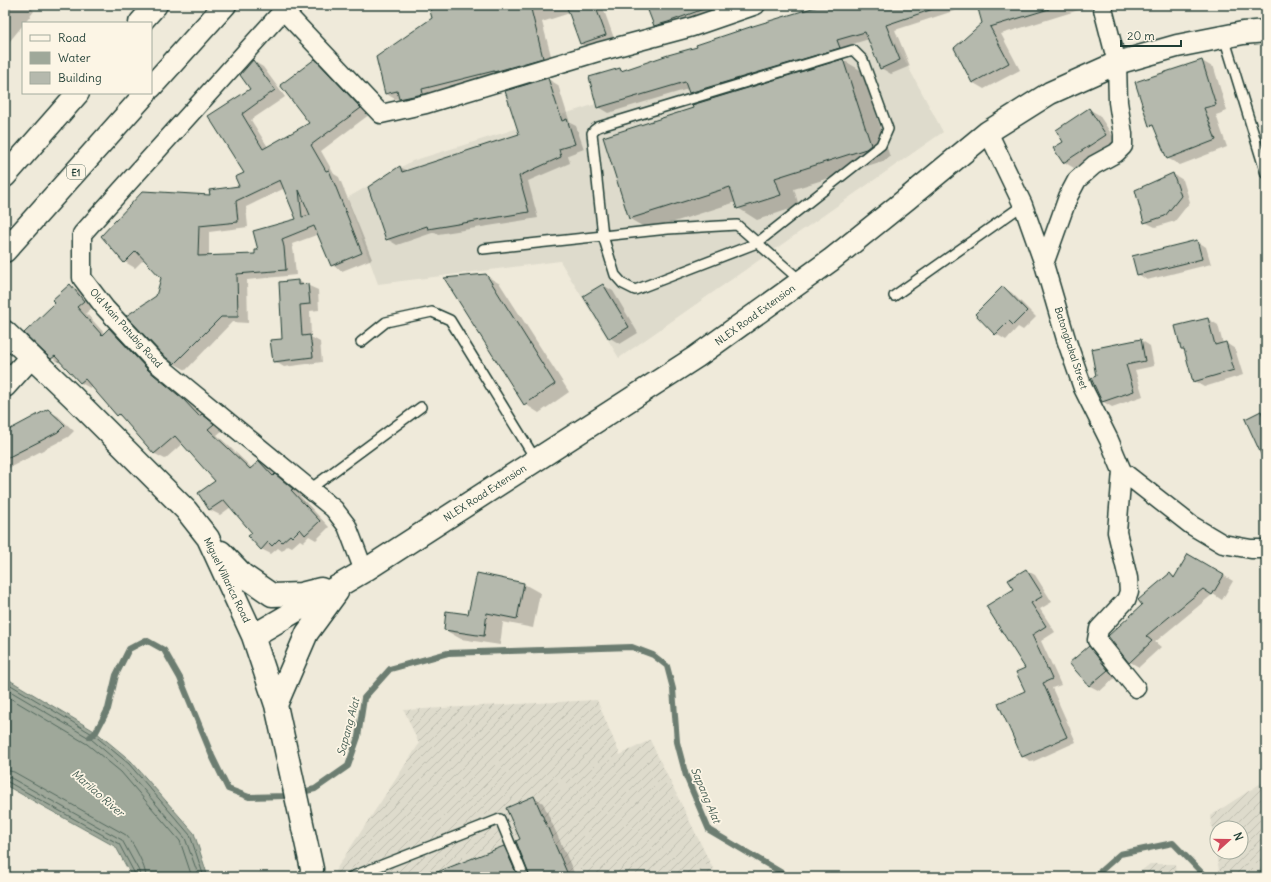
<svg xmlns="http://www.w3.org/2000/svg" width="1271" height="882" viewBox="0 0 1271 882" font-family="Delius,sans-serif">
  <style>
    .built { fill: #dedbcc }
    .industrial { fill: url(#industrial-furrows); fill-rule: evenodd }
    .water { fill: #9fa89a; stroke: #6c7d71 }
    .shadow { fill: #0003; fill-rule: evenodd }
    .lines { fill: none; stroke-linecap: round; stroke-linejoin: round }
    .shore { stroke: #52685d; stroke-width: 1 }
    .stream { stroke: #6c7d71; stroke-width: 6 }
    .building { fill: #b5b9ad; stroke: #1f3d34; fill-rule: evenodd }
    .service-casing { stroke: #1f3d34; stroke-width: 12 }
    .minor-casing { stroke: #1f3d34; stroke-width: 21 }
    .tertiary-casing { stroke: #1f3d34; stroke-width: 25 }
    .secondary-casing { stroke: #1f3d34; stroke-width: 25 }
    .motorway-casing { stroke: #1f3d34; stroke-width: 25 }
    .service { stroke: #fcf5e5; stroke-width: 9 }
    .minor { stroke: #fcf5e5; stroke-width: 18 }
    .tertiary { stroke: #fcf5e5; stroke-width: 22 }
    .secondary { stroke: #fcf5e5; stroke-width: 22 }
    .motorway { stroke: #fcf5e5; stroke-width: 22 }
    .labels { text-anchor: middle; dominant-baseline: central; stroke-width: 3.5; stroke-linejoin: round; paint-order: stroke }
    .shield { fill: #fcf5e5; stroke: #617469; stroke-width: 1 }
    .shield-label { font-size: 9px; font-weight: bold; fill: #1f3d34 }
    .street-label { font-size: 10px; fill: #1f3d34; stroke: #fcf5e5 }
    .water-label { font-size: 11px; font-style: italic; fill: #455d53; stroke: #fcf5e5 }
  </style>
  <defs>
    <pattern id="industrial-furrows" width="10" height="10" patternUnits="userSpaceOnUse"><rect width="10" height="10" fill="#dedbcc"/><path d="M-1 1l2-2M0 10L10 0M9 11l2-2" fill="none" stroke="#bebdb0"/></pattern>
  </defs>
  <rect width="100%" height="100%" fill="#efeada"/>
  <filter id="ink" filterUnits="userSpaceOnUse"><feTurbulence type="fractalNoise" baseFrequency=".025" numOctaves="2"/><feDisplacementMap in="SourceGraphic" scale="8" xChannelSelector="R" yChannelSelector="G"/><feConvolveMatrix kernelMatrix="1 2 1 2 8 2 1 2 1" color-interpolation-filters="sRGB"/></filter>
  <g filter="url(#ink)">
    <path class="built" d="M881 16 943 132 619 358 560 261 378 284 347 198 412 161Z"/>
    <path class="industrial" d="M597 700 620 755 650 740 717 877H334L335 871 419 744 404 710Z
      M1266 780V877H1220L1210 816ZM1217 828H1241V852H1217Z
      M1150 864H1175L1176 877H1130L1137 874Z"/>
    <path class="water" d="M5 673 11 681 96 732 131 761 194 833 208 877H132L116 847 5 785Z"/>
    <path class="shadow" d="M5 5H27L34 11 25 23H23V25L5 47Z
      M440 5H602L615 41 591 49 581 44 570 13 542 22 553 63 410 104 400 98 395 99 385 93 433 18Z
      M647 5H739L664 31 655 26Z
      M825 5H972L895 30 910 66 891 74 881 68 869 39 846 46 849 53 699 98 689 93 688 89 608 113 598 107 620 69 623 71 698 48Z
      M978 5H1095L1001 34 1020 70 984 89 972 82 984 23Z
      M315 60 326 66 370 114 321 151 334 174 339 177 372 259 342 271 332 265 319 234 292 244 294 254 296 275 247 280 248 323 232 322 186 370 175 364 163 354 157 297 162 278 144 259 135 268 125 262 102 236 211 196 241 187 245 173 210 116 251 90 253 61 263 67 285 97 251 120 268 147 310 124ZM285 188 297 220 260 251 256 255 209 257V232L248 227 246 207Z
      M843 60 862 71 890 157 886 160 794 189 799 206 757 220 738 208 736 202 649 230 630 219Z
      M1202 61 1214 68 1227 111 1216 115 1227 147 1180 165 1167 158 1155 128 1150 125Z
      M548 79 558 85 570 123 576 126 584 149 568 155 570 163 528 181 538 218 438 234 435 232 397 245 387 239 370 188 400 167 408 171 520 135Z
      M1089 109 1099 115 1116 141 1074 168 1064 162 1065 142Z
      M1173 174 1183 180 1190 202 1175 221 1155 227 1145 222Z
      M1197 241 1206 247 1211 264 1147 280 1138 274Z
      M485 275 500 284 569 392 539 413 525 404Z
      M298 281 318 290 319 310 310 311 311 337 320 342 322 362 284 367 274 361 283 340Z
      M603 285 613 291 638 333 620 344 610 338Z
      M70 286 80 291 93 307 86 313 105 334 109 329 119 335 158 377 193 406 202 415 211 421 223 430 217 435 252 468 259 462 269 468 276 476 285 481 302 495 300 496 329 527 316 540 309 536 303 542 300 540 292 547 288 545 282 551 278 548 271 554 261 549 253 533 231 507 220 515 210 510 199 493 216 481 183 443 165 459 155 454 125 419 118 415 92 386 90 388 81 383 63 363 62 364 52 358 26 333 57 303Z
      M1003 287 1012 293 1036 317 1023 330 1018 327 1006 340 996 334Z
      M1208 319 1218 325 1223 344 1226 343 1235 349 1243 375 1204 387 1194 381 1185 351 1181 349Z
      M1141 340 1150 346 1154 366 1135 370 1143 396 1112 407 1102 401 1097 377Z
      M48 411 58 416 74 431 68 437 5 470V433Z
      M1261 412 1266 415V448Z
      M1189 555 1233 581 1222 600 1213 594 1155 642 1161 647 1139 667 1130 662 1143 605 1170 574 1176 577Z
      M1026 570 1035 575 1052 602 1040 609 1055 632 1041 641 1061 685 1052 688 1076 742 1032 762 1022 756 1027 668 1015 589Z
      M524 584 540 593 533 628 503 622 500 645 461 639 445 630Z
      M1089 647 1098 653 1117 676 1100 691 1090 686 1071 663Z
      M534 797 543 803 576 877H531L521 840Z
      M504 847 514 852 524 877H427Z"/>
    <g class="lines">
      <path class="shore" d="M5 680 9 684 94 735 129 764 190 835 204 877
        M5 688 91 739 125 768 185 838 199 877
        M5 695 87 744 121 772 180 841 192 877
        M5 770 14 772 126 835C133 842 146 867 146 877
        M5 776 11 778 122 840 139 871 140 877
        M5 781 8 782 119 844 135 874V877"/>
      <path class="stream" d="M90 737 96 732 108 709 116 675 129 649 146 640 164 650 180 678 212 756 228 789 249 797 285 796 315 789 348 766 358 737 364 698 390 669 448 653 632 647 653 655 667 666 673 689 677 742 686 776 709 830 789 877
        M1094 877 1120 854 1173 843 1204 875V877"/>
    </g>
    <path class="building" d="M438 5H530L543 58 494 72V71L422 89 423 94 399 99 397 91 385 94 376 57 432 18 430 11Z
      M566 5H595L606 35 580 44Z
      M646 5H709V7L668 22 654 26Z
      M822 5H935L936 8 886 25 900 60 880 69 865 32 837 40 840 48 689 93 685 82 597 108 589 77 620 68 621 71 668 55 697 47 696 45 753 26Z
      M977 5H1049V9L990 27 1009 63 972 83 954 48 982 23Z
      M315 59 361 108 311 145 326 171 329 170 362 253 331 266 314 226 282 239 284 247 286 270 237 274 238 317H221L174 364 162 354 126 316 156 296 161 278 136 251 124 263 101 236 143 191 210 195 209 190 239 186 235 177 244 173 208 116 250 89 240 75 253 60 275 90 242 114 263 149 309 123 280 85ZM280 180 296 219 253 231 258 250H255V254L198 256 199 226 238 222 236 201ZM299 190 310 215 302 217Z
      M843 59 871 145 866 149 775 178 781 195 737 209 730 187 629 219 603 137 693 108 692 105Z
      M1202 60 1216 105 1204 108 1216 140 1167 159 1153 125 1149 126 1135 82Z
      M548 78 562 121 567 119 575 144 559 149 561 157 519 176 529 212 428 229 427 226 386 240 368 187 400 166 402 172 519 134 505 91Z
      M1089 108 1106 135 1063 163 1053 148 1063 142 1056 130Z
      M1173 173 1181 196 1165 216 1144 223 1135 190Z
      M1197 240 1202 259 1137 275 1132 256Z
      M486 274 555 384 524 405 444 278Z
      M298 280V285L308 284 310 304 300 305 302 336 310 335 313 357 273 362 270 340 282 339 279 282Z
      M70 284 84 301 77 307 102 335 109 328 148 370 183 399 199 416 202 414 213 423 214 424 208 429 250 469 259 461 273 476 275 474 293 489 291 490 320 521 305 535 300 529 292 537 290 535 282 542 279 539 272 546 268 542 261 550 248 536 252 533 224 500 209 510 198 493 215 481 175 436 154 454 119 414 117 416 85 379 80 383 55 356 51 359 24 333 55 303 52 300Z
      M603 284 629 327 609 339 583 296Z
      M1003 286 1027 311 1013 325 1009 321 995 335 975 314Z
      M1208 318 1215 345 1226 342 1234 370 1193 382 1184 349H1181L1175 326Z
      M1141 339 1145 361 1126 365 1134 391 1102 402 1091 378 1096 376 1091 349Z
      M48 409 65 425 58 432 5 459V432Z
      M1261 411 1266 422V465L1245 419Z
      M1188 554 1224 575 1212 595 1203 589 1146 636 1152 641 1129 663 1108 636 1142 605 1138 600 1170 573 1174 578Z
      M1026 569 1043 596 1031 603 1046 626 1032 635 1052 679 1043 683 1067 737 1022 757 998 703 1025 691 1016 672 1025 668 986 606 1014 589 1008 580Z
      M477 573 524 583 517 619 487 613 484 636 444 630 446 611 468 614Z
      M1089 646 1108 670 1089 686 1069 663Z
      M534 796 569 877H530L516 841 520 839 506 808Z
      M504 846 518 877H427V876Z"/>
    <g class="lines">
      <g class="service-casing">
        <path id="service" d="M1224 37 1266 174
          M853 50 863 60 888 129 881 145 757 243 635 290 623 284 615 275 603 236 592 133 594 130 598 127Z
          M483 249 668 229 737 225 801 281
          M894 296 1023 205
          M361 342 386 322 432 312 450 320 536 460
          M310 489 421 407
          M351 877 500 819 524 877"/>
      </g>
      <g class="minor-casing">
        <path id="minor" d="M288 5 82 234V278L105 308 155 362 334 509 347 526 364 571
          M1102 5 1117 63 1118 102 1123 134V146L1116 153 1094 165 1077 180 1068 197 1044 264 1066 339 1083 388 1109 440 1122 471 1117 532 1128 578 1129 592 1126 600 1099 629 1097 640 1136 688
          M283 10 381 114 426 104 598 52 692 27 756 5
          M988 132 1023 205 1044 264
          M1122 471 1191 525 1223 544 1251 549H1266"/>
      </g>
      <g class="tertiary-casing">
        <path id="tertiary" d="M5 386 31 357"/>
      </g>
      <g class="secondary-casing">
        <path id="secondary" d="M5 332 72 396 186 510 208 538 253 636 276 705 312 869 311 877
          M221 552 243 575 272 595 301 594 321 589
          M253 636 364 571 696 357 831 260 908 198 988 132 1050 93 1117 63 1177 46 1243 33 1266 31
          M276 705 307 633 337 592"/>
      </g>
      <g class="motorway-casing">
        <path id="motorway" d="M140 23 156 5
          M151 87 225 5
          M5 176 78 93
          M5 251 146 93"/>
      </g>
      <use href="#service" class="service"/>
      <use href="#minor" class="minor"/>
      <use href="#tertiary" class="tertiary"/>
      <use href="#secondary" class="secondary"/>
      <use href="#motorway" class="motorway"/>
    </g>
  </g>
  <g class="labels">
    <rect class="shield" x="67" y="165" width="18" height="14" rx="3"/>
    <g class="shield-label">
      <text x="76" y="172">E1</text>
    </g>
    <g class="street-label">
      <text transform="translate(755 315) rotate(-36)">NLEX Road Extension</text>
      <text transform="translate(126 328) rotate(48)">Old Main Patubig Road</text>
      <text transform="translate(1071 348) rotate(72)">Batongbakal Street</text>
      <text transform="translate(485 493) rotate(-33)">NLEX Road Extension</text>
      <text transform="translate(227 580) rotate(64)">Miguel Villarica Road</text>
    </g>
    <g class="water-label">
      <text transform="translate(348 727) rotate(-75)">Sapang Alat</text>
      <text transform="translate(98 793) rotate(41)">Marilao River</text>
      <text transform="translate(706 795) rotate(67)">Sapang Alat</text>
    </g>
  </g>
  <rect width="1271" height="882" fill="none" stroke="#fcf5e5" stroke-width="20"/>
  <rect x="10" y="10" width="1251" height="862" fill="none" stroke="#1f3d34" stroke-width="1.5" filter="url(#ink)"/>
  <rect x="22" y="22" width="130" height="72" fill="#fcf5e5" stroke="#a4ab9e"/>
  <rect x="30" y="35" width="20" height="6" fill="#fcf5e5" stroke="#a4ab9e"/>
  <text x="58" y="42" font-size="12" fill="#1f3d34">Road</text>
  <rect x="30" y="52" width="20" height="12" fill="#9fa89a" stroke="#a4ab9e"/>
  <text x="58" y="62" font-size="12" fill="#1f3d34">Water</text>
  <rect x="30" y="72" width="20" height="12" fill="#b5b9ad" stroke="#a4ab9e"/>
  <text x="58" y="82" font-size="12" fill="#1f3d34">Building</text>
  <g transform="translate(1229 840) rotate(69)"><circle r="19" fill="#fcf5e5" stroke="#a4ab9e"/>
  <path d="M0-3L7 15L0 10L-7 15Z" fill="#d1495b"/>
  <text y="-6" font-size="11" font-weight="bold" text-anchor="middle" fill="#1f3d34">N</text>
  </g>
  <path d="M1121 40v6h60v-6" fill="none" stroke="#1f3d34" stroke-width="2"/>
  <text x="1127" y="40" font-size="12" fill="#1f3d34" stroke="#fcf5e5" stroke-width="3" paint-order="stroke">20 m</text>
</svg>
